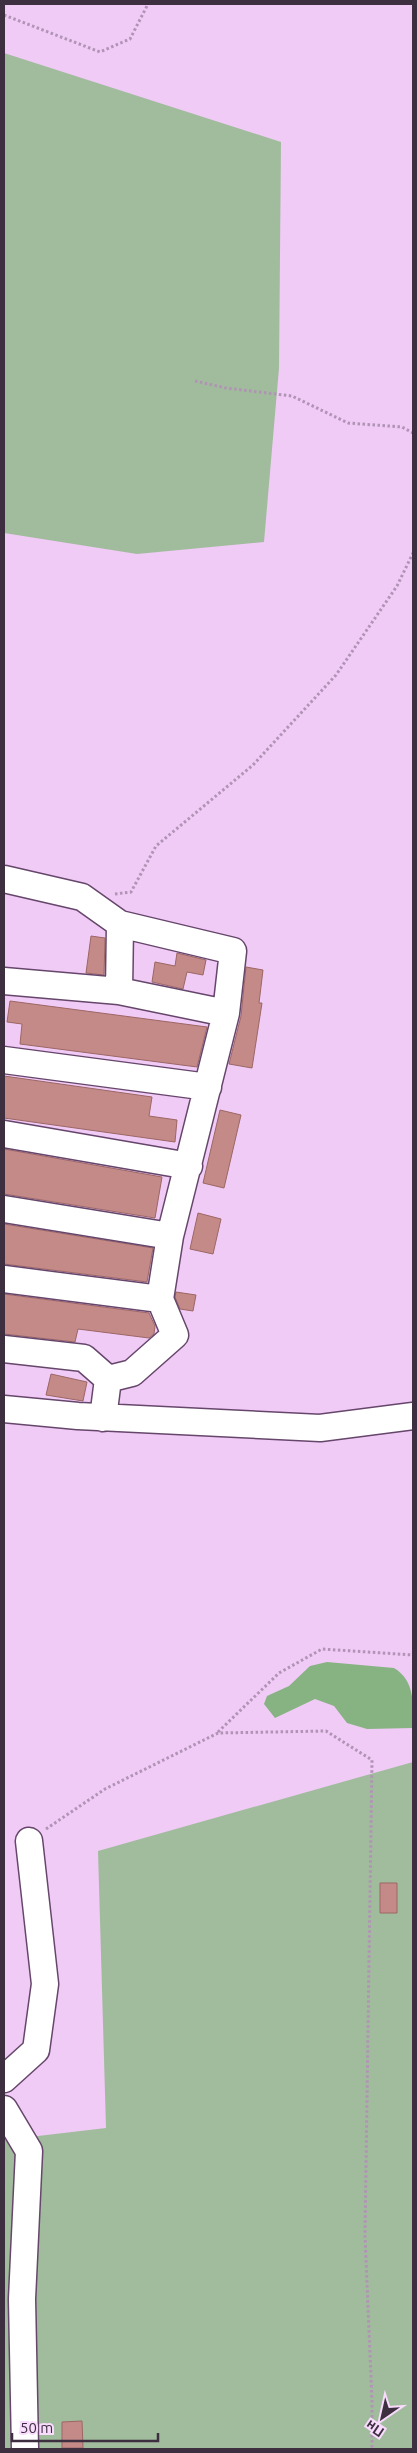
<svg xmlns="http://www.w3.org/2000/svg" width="417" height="2453" viewBox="0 0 417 2453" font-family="Ubuntu,sans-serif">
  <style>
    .green { fill: #a1bc9d }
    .forest { fill: #86b381 }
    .building { fill: #c38a88; stroke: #9d6665 }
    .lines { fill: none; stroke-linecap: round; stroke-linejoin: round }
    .minor-casing { stroke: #66466b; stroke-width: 29 }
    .path { stroke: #b093b5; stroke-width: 3; stroke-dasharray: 2.5 2.5; stroke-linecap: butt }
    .minor { stroke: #fff; stroke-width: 26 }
  </style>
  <rect width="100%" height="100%" fill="#f0cbf6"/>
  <path class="green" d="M4 53 281 142 279 368 264 542 137 554 4 533Z
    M413 1762V2449H4V2140L106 2128 98 1851Z"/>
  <path class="forest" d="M327 1662 394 1668C416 1681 413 1706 413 1728L367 1729 347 1723 334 1706 315 1699 275 1718 264 1704 267 1696 289 1686 310 1666Z"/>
  <path class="building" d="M91 936 105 938 104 975 86 973Z
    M177 953 206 960 203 975 187 972 183 989 152 982 155 962 175 966Z
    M246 967 263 970 259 1003H262L252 1068 229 1064 241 1016Z
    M10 1001 207 1027 197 1067 20 1044 22 1024 7 1022Z
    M4 1076 152 1097 149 1116 177 1120 175 1142 4 1118Z
    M220 1110 241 1115 224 1188 203 1183Z
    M4 1149 162 1177 155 1218 4 1194Z
    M198 1213 221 1219 213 1254 190 1249Z
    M4 1224 153 1248 147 1282 4 1264Z
    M176 1292 196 1295 193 1311 180 1309 175 1297Z
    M4 1294 149 1313 155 1326 154 1334 149 1338 78 1329 75 1342 4 1334Z
    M51 1374 87 1382 83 1401 46 1395Z
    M380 1883H397V1913H380Z
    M82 2421 83 2448H62V2422Z"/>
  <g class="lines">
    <g class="minor-casing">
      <path id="minor" d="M4 879 82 897 120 924 119 991
        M4 981 119 991 226 1013
        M4 1060 208 1087
        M4 1134 189 1166
        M4 1209 170 1236
        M4 1279 160 1299
        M4 1349 84 1358 108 1379 103 1418
        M108 1379 132 1373 175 1335 160 1299 170 1236 226 1013 233 951 120 924
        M4 1409 78 1416 320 1428 413 1416
        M4 2079 36 2050 45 1984 29 1841
        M4 2109 29 2151 22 2299 25 2449"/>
    </g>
    <path class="path" d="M4 15 100 52 130 39 148 4
      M195 381 226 388 292 396 348 423 402 427 413 433
      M115 894 131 892 156 846 253 765 336 675 397 586 413 553
      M218 1732 279 1673 322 1649 413 1655
      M46 1829 105 1789 218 1733 326 1731 372 1760 365 2236 372 2401V2449"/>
    <use href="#minor" class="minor"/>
  </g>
  <rect width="417" height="2453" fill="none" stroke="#3d2f40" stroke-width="10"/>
  <g transform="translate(382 2418) rotate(214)" stroke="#f9dbfd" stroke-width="4" paint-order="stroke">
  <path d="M0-4L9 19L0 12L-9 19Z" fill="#3d2f40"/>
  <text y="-8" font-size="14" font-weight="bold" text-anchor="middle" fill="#3d2f40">Пн</text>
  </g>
  <path d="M12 2433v8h146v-8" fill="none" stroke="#3d2f40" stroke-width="2.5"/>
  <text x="20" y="2433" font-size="15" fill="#3d2f40" stroke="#f9dbfd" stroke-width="4" paint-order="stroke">50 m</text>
</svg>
